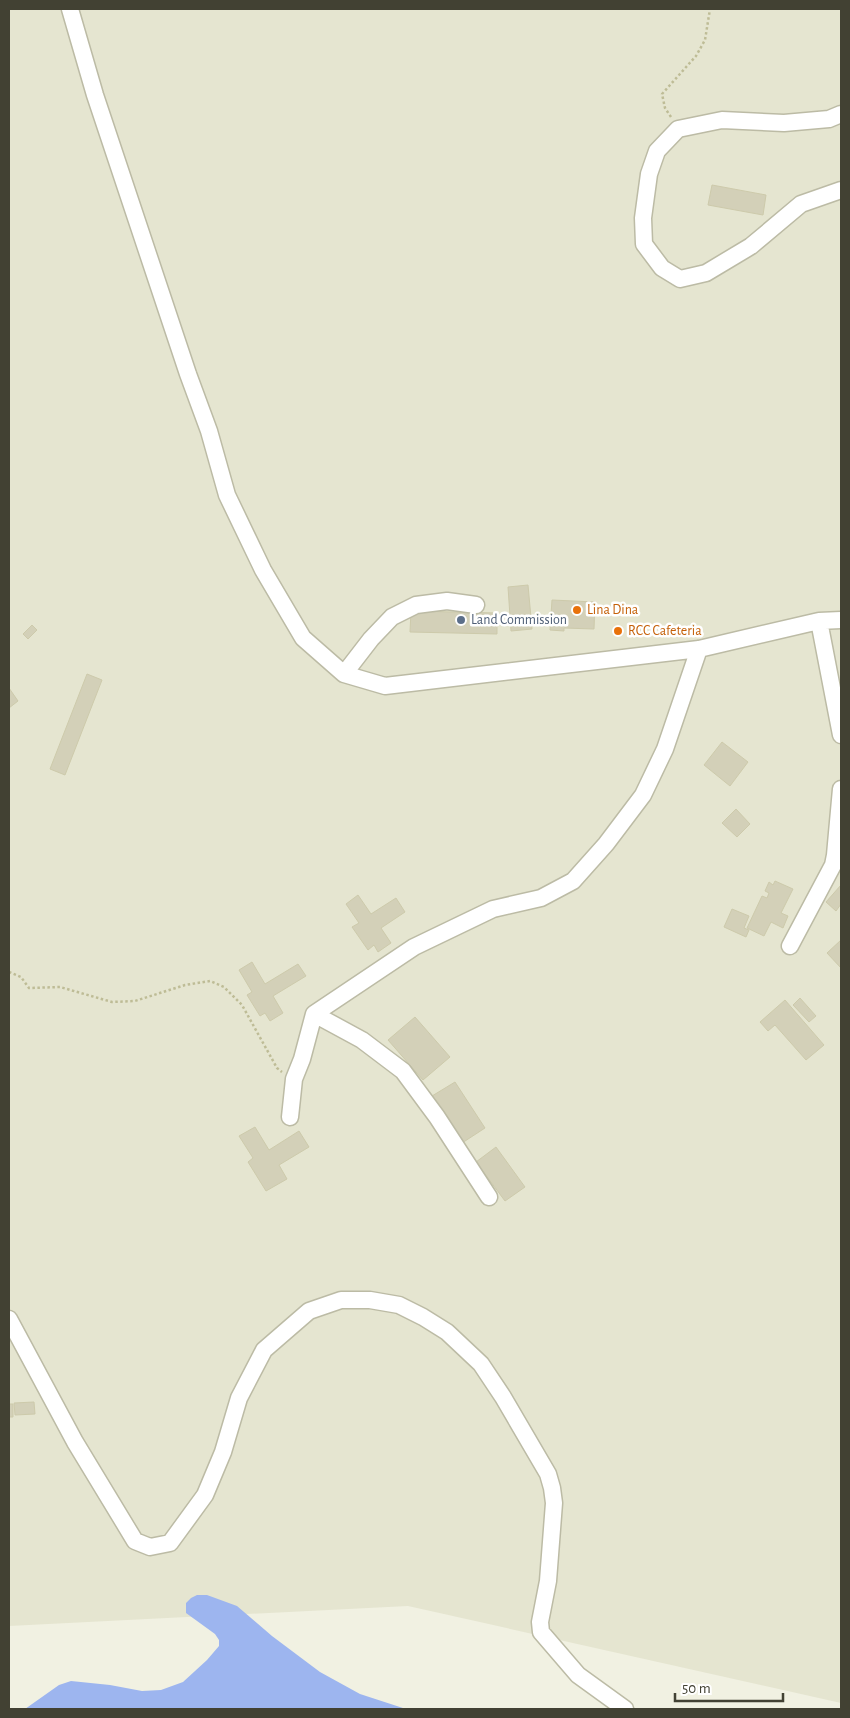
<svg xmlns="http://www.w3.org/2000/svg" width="850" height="1718" viewBox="0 0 850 1718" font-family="'Alegreya Sans',sans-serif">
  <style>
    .residential { fill: #e5e5d0 }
    .water { fill: #9db5ef }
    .building { fill: #d3d0b8; stroke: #cdcaab }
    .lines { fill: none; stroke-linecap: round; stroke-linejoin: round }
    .minor-casing { stroke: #bcbba5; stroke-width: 19 }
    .path { stroke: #bebc96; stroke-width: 2.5; stroke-dasharray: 2.5 2.5; stroke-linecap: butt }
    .minor { stroke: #fff; stroke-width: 16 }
    .food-dot { fill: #e8710a; stroke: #fff; stroke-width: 2 }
    .service-dot { fill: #5c6f8a; stroke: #fff; stroke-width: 2 }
    .labels { text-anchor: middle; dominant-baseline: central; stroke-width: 5; stroke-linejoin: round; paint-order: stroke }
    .food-label { font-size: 14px; fill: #c56008; stroke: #fff; text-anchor: start }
    .service-label { font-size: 14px; fill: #4e5e75; stroke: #fff; text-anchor: start }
  </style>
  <rect width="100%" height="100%" fill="#f1f1e2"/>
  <path class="residential" d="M9 9H841V1703L408 1606 9 1626Z"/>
  <path class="water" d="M197 1595H207L237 1606 272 1636 320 1672 360 1694 406 1709H25L59 1685 71 1681 110 1685 142 1691 161 1690 183 1682 207 1660 219 1646V1640L215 1634 186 1613V1603L191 1598Z"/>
  <path class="building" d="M712 185 766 195 763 215 708 205Z
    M528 585 532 629 511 631 508 587Z
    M552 600 595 602 594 629 564 628V631L550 630Z
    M411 611 497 613V634L410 632Z
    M32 625 37 630 28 639 23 634Z
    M87 674 102 680 65 775 50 769Z
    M9 688 18 701 9 708Z
    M722 742 748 762 730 786 704 765Z
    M736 809 750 824 737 837 722 823Z
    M775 881 793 889 781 913 788 916 783 928 771 922 764 936 747 928 762 896 767 898 769 893 765 891 769 882 773 885Z
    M841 885V904L836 911 826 902Z
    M358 895 371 914 396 898 405 912 381 928 391 943 378 952 374 945 368 950 352 927 359 923 346 904Z
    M732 909 749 916 744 928 749 930 746 937 724 927Z
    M841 940V968L827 953Z
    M252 962 265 984 298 964 306 976 273 996 283 1013 270 1021 265 1013 260 1016 247 995 252 992 239 970Z
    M800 998 816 1016 809 1022 793 1005Z
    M785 1000 824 1045 806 1060 775 1025 768 1031 760 1022Z
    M415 1017 450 1057 423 1080 388 1040Z
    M455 1082 485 1128 462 1143 432 1096Z
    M255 1127 269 1150 299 1131 309 1147 279 1165 287 1179 266 1191 248 1162 253 1158 239 1136Z
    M496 1147 525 1187 505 1201 476 1162Z
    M34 1402 35 1414 15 1415 14 1403Z
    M9 1404H13V1417H9Z"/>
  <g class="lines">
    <g class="minor-casing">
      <path id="minor" d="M70 9 95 95 188 374 209 431 227 495 263 570 303 638 344 674 385 686 699 649 819 621 841 620
        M841 114 829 119 784 123 722 120 678 129 657 151 649 174 643 218 644 244 662 268 680 279 706 273 751 246 801 204 841 190
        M819 621 841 735
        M344 674 371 639 392 617 416 605 447 601 476 605
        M790 946 833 865 835 855 841 789
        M314 1014 362 1040 403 1071 437 1117 489 1197
        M290 1117 294 1079 302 1059 314 1014 414 947 493 909 541 898 573 881 606 844 643 795 665 749 699 649
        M9 1319 75 1442 135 1541 150 1547 170 1543 205 1495 223 1452 239 1398 264 1350 309 1311 341 1300H370L399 1305 423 1317 447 1332 481 1364 503 1397 548 1474 552 1488 554 1503 548 1581 540 1622 541 1632 578 1675 625 1709"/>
    </g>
    <path class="path" d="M671 117 665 108 662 94 696 56 705 40 710 9
      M9 972 21 977 29 988 60 987 112 1002 135 1001 185 985 210 981 224 987 242 1005 277 1068 282 1072"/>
    <use href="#minor" class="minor"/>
  </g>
  <g class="food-dot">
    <circle cx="577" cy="610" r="5"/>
    <circle cx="618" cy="631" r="5"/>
  </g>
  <circle class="service-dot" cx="461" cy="620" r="5"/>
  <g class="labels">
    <g class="food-label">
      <text x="587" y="610">Lina Dina</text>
      <text x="628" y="631">RCC Cafeteria</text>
    </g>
    <g class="service-label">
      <text x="471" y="620">Land Commission</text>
    </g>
  </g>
  <rect width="850" height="1718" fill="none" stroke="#424133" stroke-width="20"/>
  <path d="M675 1693v8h108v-8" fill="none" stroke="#424133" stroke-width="2.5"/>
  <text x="682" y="1693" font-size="15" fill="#424133" stroke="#ffffff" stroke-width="4" paint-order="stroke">50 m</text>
</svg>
